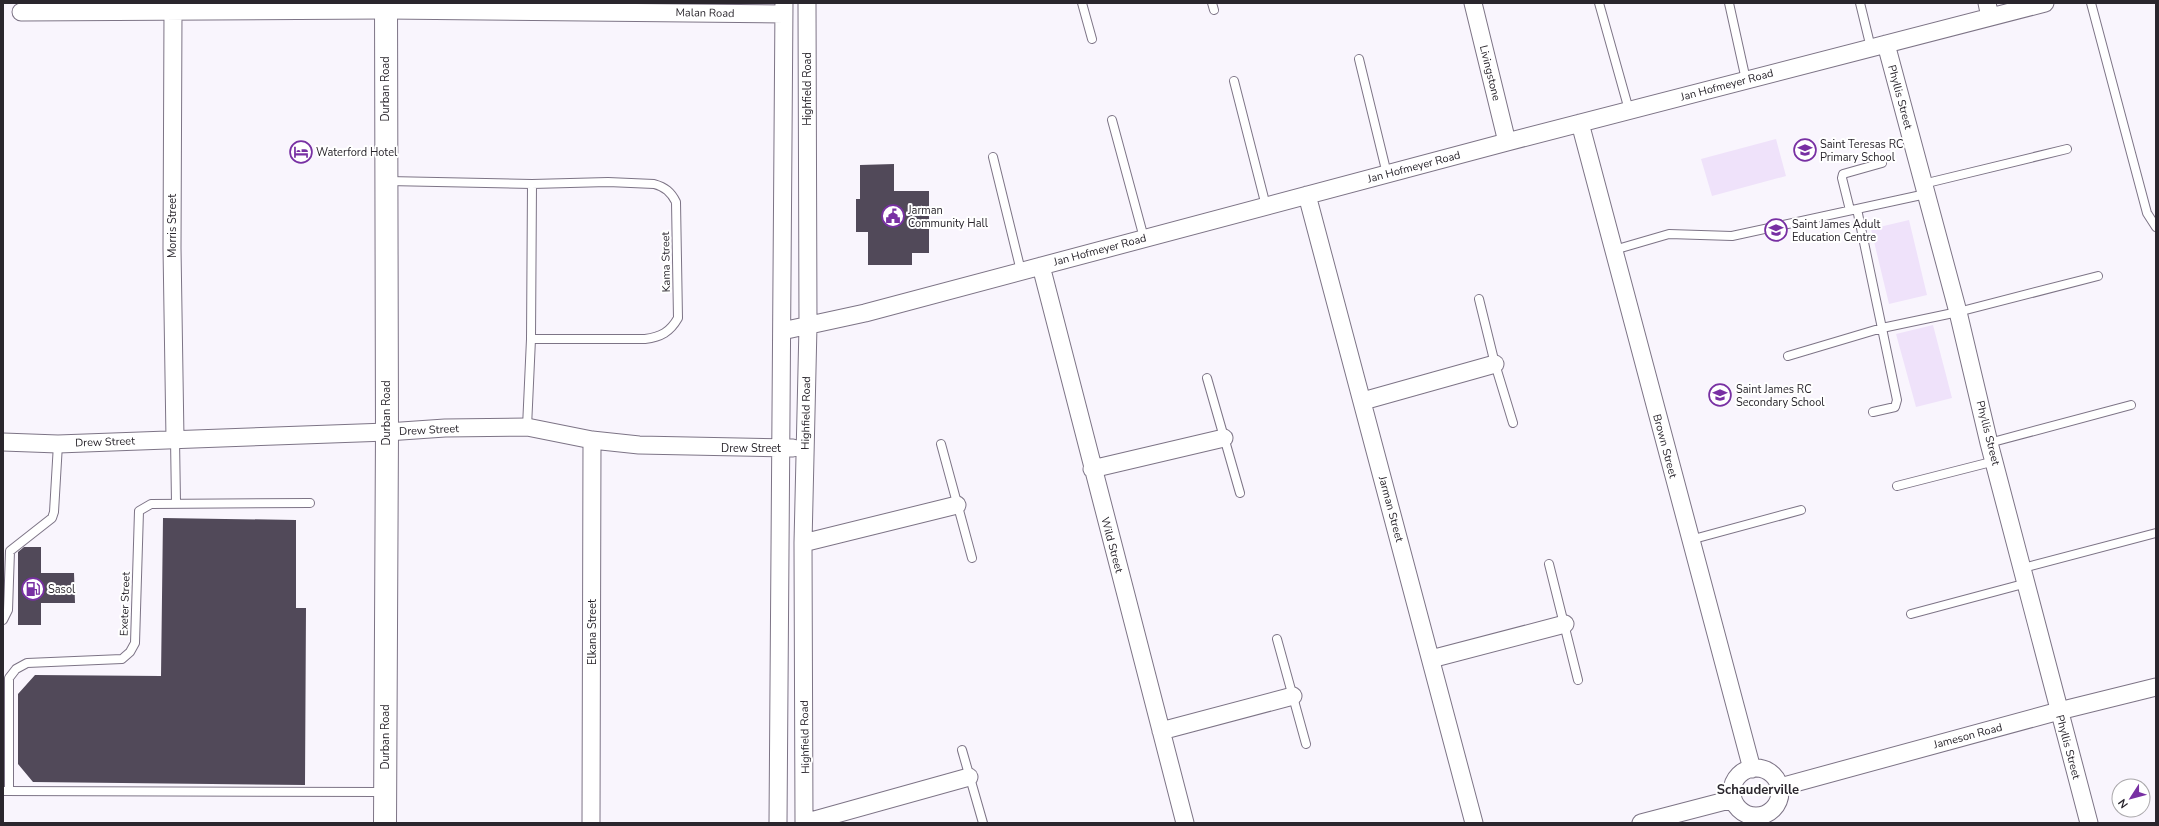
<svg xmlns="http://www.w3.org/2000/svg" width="2159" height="826" viewBox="0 0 2159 826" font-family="'Nunito Sans',sans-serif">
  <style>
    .green { fill: #efe2fa }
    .building { fill: #514959 }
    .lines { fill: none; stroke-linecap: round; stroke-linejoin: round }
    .lane-casing { stroke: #7d7486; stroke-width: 10 }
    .street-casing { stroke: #7d7486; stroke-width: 19 }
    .secondary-casing { stroke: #7d7486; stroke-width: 24 }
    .lane { stroke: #fff; stroke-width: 8 }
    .street { stroke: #fff; stroke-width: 17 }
    .secondary { stroke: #fff; stroke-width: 22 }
    .labels { text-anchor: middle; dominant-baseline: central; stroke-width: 4; stroke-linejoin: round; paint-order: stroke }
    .street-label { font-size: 11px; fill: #2a262d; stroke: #fff }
    .poi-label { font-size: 11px; fill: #2a262d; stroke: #fff; text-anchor: start }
    .quarter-label { font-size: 13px; font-weight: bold; fill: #2a262d; stroke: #fff }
  </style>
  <rect width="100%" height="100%" fill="#f9f5fd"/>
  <path class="green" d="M1776 139 1786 176 1712 196 1701 159Z
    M1909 220 1927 295 1889 304 1871 229Z
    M1933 325 1952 398 1916 407 1896 334Z"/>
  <path class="building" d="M894 164V191H929V253H912V265H868V232H856V199H860V165Z
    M163 518 296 520V608H306L305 785 33 782 18 764V694L35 675 161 676Z
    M24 547H41V573H74L75 603H41V625H18V552Z"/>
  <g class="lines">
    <g class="lane-casing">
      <path id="lane" d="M1082 3 1092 39
        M1212 3 1214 10
        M1599 3 1629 110
        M1729 3 1746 80
        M1860 3 1871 48
        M2091 3 2147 213 2156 227
        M1359 59 1387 174
        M1234 81 1266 206
        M1112 120 1144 238
        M993 157 1021 271
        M388 181 532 184 608 182 654 184C665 187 671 192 676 202L678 318C670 332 661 337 645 339H531
        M1923 184 2067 149
        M1857 209 1897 400 1895 407 1873 412
        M1850 210 1842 178 1843 174 1882 163
        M1614 250 1669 234 1732 236 1926 194
        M1479 299 1495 364 1513 423
        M1788 356 1882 328 1958 312 2098 276
        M1207 378 1240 493
        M527 427 531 339 532 184
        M175 439 176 503
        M1989 443 2131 405
        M941 444 972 558
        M1897 486 1995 461
        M1690 540 1801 510
        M1549 564 1578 680
        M2023 568 2156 533
        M1911 614 2027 583
        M3 620 8 610 10 551 52 518 54 512 58 444
        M1277 639 1306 744
        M962 750 983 823
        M3 791 384 792
        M9 791V678L16 669 27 663 122 659 130 652 135 643 139 511 151 504 310 503"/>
    </g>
    <g class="street-casing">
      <path id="street" d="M1473 3 1507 142
        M1987 3 1990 17
        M21 12 386 10 784 14
        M173 12 172 248 175 439
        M1886 44 1958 312 1989 443 2089 823
        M1580 123 1752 769
        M1307 195 1474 823
        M1041 266 1185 823
        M782 331 865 313 1507 142 2045 3
        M1363 401 1495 364
        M3 442 58 444 387 432 445 428 527 427 592 440 639 445 793 448
        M1092 469 1224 438
        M803 543 957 505
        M1431 659 1565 624
        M1161 731 1293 696
        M1732 792a24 24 0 1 1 48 0a24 24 0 1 1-48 0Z
        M1780 787 2059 711 2156 687
        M591 823 592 440
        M778 823 784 3
        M804 823 803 543 808 326 807 3
        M804 823 969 777
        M1641 823 1733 799"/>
    </g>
    <g class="secondary-casing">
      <path id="secondary" d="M385 823 387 432 386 3"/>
    </g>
    <use href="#lane" class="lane"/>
    <use href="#street" class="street"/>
    <use href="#secondary" class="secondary"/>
  </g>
  <defs>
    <g id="school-ring" transform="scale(1.15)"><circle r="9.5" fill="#fff" stroke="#7830a3" stroke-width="1.5"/><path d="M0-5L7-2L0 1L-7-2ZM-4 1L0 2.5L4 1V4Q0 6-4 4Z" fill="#7830a3"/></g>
    <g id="hotel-ring" transform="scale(1.15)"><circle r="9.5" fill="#fff" stroke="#7830a3" stroke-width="1.5"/><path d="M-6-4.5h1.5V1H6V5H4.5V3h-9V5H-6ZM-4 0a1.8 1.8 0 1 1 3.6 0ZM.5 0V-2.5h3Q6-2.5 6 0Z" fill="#7830a3"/></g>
    <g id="civic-ring" transform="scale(1.15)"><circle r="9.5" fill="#fff" stroke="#7830a3" stroke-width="1.5"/><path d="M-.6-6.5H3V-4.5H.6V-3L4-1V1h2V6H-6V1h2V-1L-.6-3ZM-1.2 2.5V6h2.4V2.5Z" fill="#7830a3"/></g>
    <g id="university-ring" transform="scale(1.15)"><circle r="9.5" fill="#fff" stroke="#7830a3" stroke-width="1.5"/><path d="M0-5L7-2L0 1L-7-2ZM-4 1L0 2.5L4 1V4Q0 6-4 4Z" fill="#7830a3"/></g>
    <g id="fuel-ring" transform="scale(1.15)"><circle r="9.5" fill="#fff" stroke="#7830a3" stroke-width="1.5"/><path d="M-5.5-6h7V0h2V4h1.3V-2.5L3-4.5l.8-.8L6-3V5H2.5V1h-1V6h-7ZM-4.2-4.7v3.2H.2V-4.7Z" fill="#7830a3"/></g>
  </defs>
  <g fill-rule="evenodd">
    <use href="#school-ring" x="1805" y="150"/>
    <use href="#hotel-ring" x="301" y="152"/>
    <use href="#civic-ring" x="893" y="216"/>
    <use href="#university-ring" x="1776" y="230"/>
    <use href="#school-ring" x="1720" y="395"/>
    <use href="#fuel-ring" x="33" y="589"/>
  </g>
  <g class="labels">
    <g class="street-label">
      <text transform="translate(705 13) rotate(1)">Malan Road</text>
      <text transform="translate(1490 73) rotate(76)">Livingstone</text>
      <text transform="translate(1727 85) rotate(-15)">Jan Hofmeyer Road</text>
      <text transform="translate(385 89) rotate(-90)">Durban Road</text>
      <text transform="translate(807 89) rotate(-90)">Highfield Road</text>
      <text transform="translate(1900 97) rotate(75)">Phyllis Street</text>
      <text transform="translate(1414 167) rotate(-15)">Jan Hofmeyer Road</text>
      <text transform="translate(172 226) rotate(-90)">Morris Street</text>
      <text transform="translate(1100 250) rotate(-15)">Jan Hofmeyer Road</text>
      <text transform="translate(666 262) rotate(-91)">Kama Street</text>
      <text transform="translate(386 413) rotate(-90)">Durban Road</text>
      <text transform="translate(806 413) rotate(-89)">Highfield Road</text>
      <text transform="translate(429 430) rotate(-3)">Drew Street</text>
      <text transform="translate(1988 433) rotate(76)">Phyllis Street</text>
      <text transform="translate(105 442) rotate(-2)">Drew Street</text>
      <text transform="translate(1665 446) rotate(75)">Brown Street</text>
      <text x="751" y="448">Drew Street</text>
      <text transform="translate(1391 509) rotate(75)">Jarman Street</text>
      <text transform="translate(1112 545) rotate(75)">Wild Street</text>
      <text transform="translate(125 604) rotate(-88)">Exeter Street</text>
      <text transform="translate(592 632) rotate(-90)">Elkana Street</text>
      <text transform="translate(1968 736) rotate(-15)">Jameson Road</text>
      <text transform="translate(385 737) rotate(-90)">Durban Road</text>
      <text transform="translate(805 737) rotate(-91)">Highfield Road</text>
      <text transform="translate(2068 747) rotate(75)">Phyllis Street</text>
    </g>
    <g class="poi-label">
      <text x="1820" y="144">Saint Teresas RC<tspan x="1820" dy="13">Primary School</tspan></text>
      <text x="316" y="152">Waterford Hotel</text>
      <text x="908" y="210">Jarman<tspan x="908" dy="13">Community Hall</tspan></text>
      <text x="1792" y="224">Saint James Adult<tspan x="1792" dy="13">Education Centre</tspan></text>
      <text x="1736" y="389">Saint James RC<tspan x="1736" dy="13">Secondary School</tspan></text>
      <text x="48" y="589">Sasol</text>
    </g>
    <g class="quarter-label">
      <text x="1758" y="790">Schauderville</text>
    </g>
  </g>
  <rect width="2159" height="826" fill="none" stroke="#2a262d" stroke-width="8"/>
  <g transform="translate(2131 798) rotate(234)"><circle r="19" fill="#ffffff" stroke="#aaa8ab"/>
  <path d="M0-3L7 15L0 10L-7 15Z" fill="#7830a3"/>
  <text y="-6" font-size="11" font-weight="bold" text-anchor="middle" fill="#2a262d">N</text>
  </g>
</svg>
